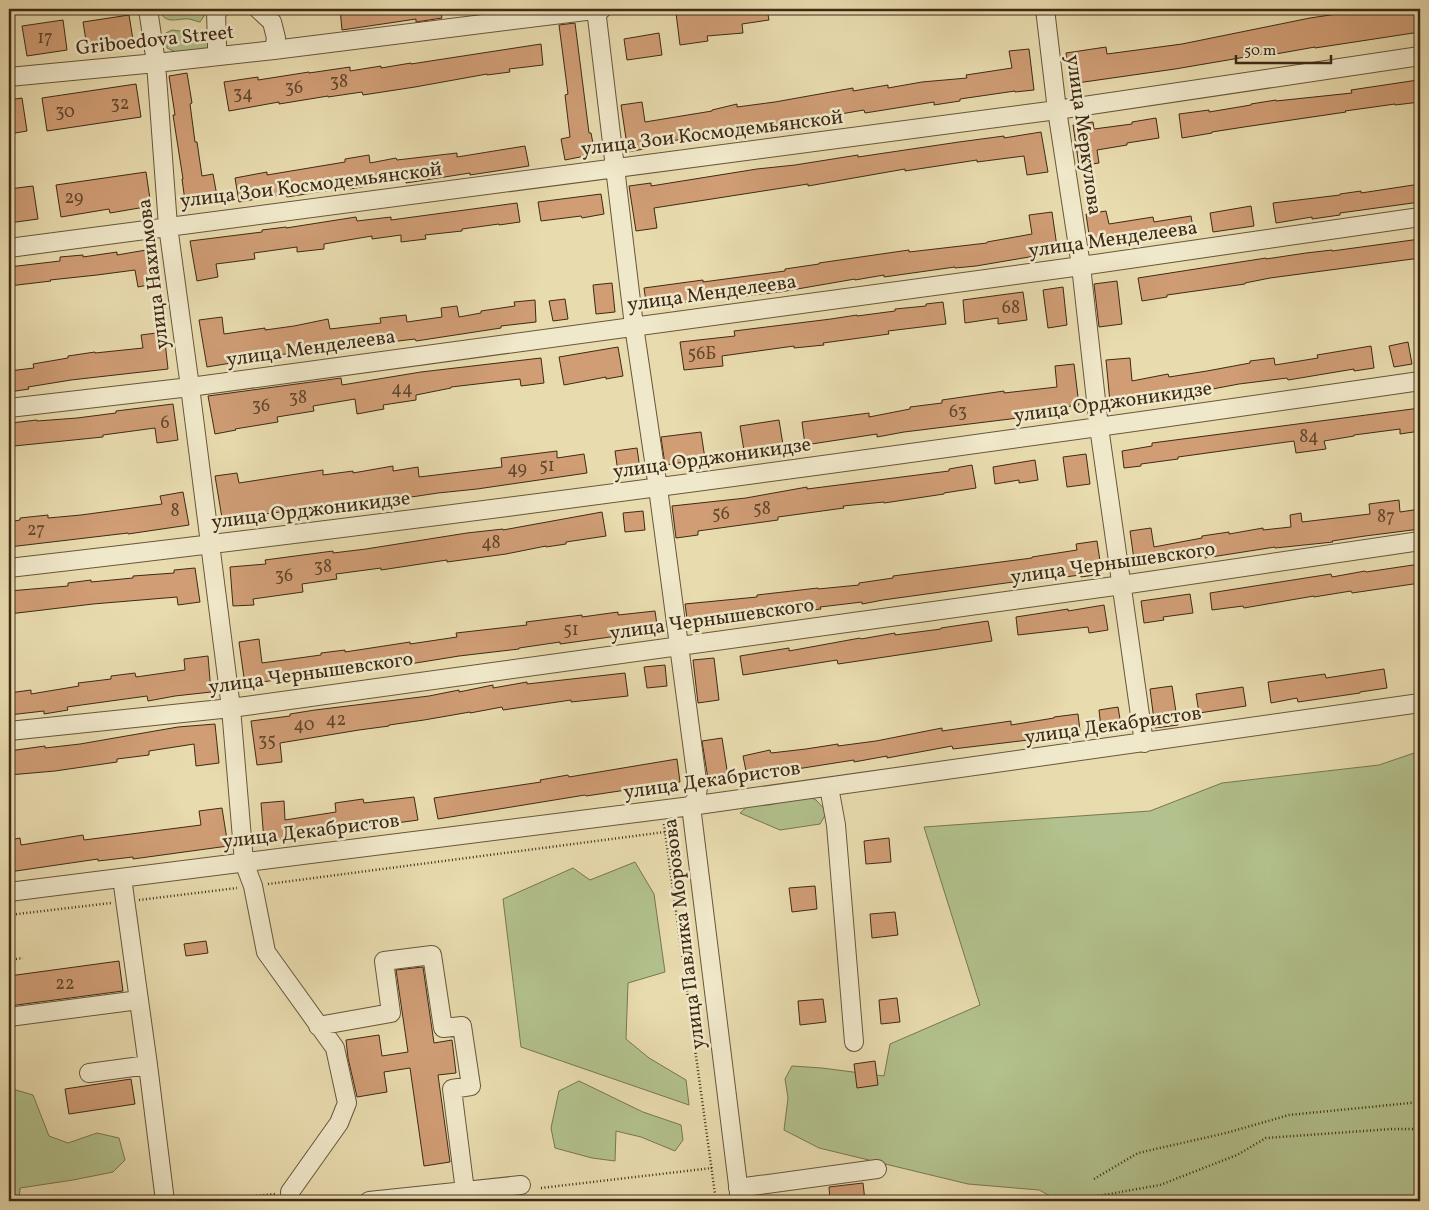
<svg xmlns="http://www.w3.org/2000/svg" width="1429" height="1210" viewBox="0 0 1429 1210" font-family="Vollkorn,serif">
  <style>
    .green { fill: #b2c18d; stroke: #787651 }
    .building { fill: #d09d75; stroke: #3e2a15 }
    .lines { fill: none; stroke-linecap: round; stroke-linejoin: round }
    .minor-casing { stroke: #68563b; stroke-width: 20 }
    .path { stroke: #3e2a15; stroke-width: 2.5; stroke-dasharray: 1 2.5; stroke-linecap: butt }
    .minor { stroke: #f0e8ca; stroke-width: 18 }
    .labels { text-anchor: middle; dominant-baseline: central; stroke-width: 5; stroke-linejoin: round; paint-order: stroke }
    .number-label { font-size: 18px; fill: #62472d }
    .street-label { font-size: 20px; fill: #3e2a15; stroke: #f0e8ca }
  </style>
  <rect width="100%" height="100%" fill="#e8dbae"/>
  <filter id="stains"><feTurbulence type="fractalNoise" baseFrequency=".004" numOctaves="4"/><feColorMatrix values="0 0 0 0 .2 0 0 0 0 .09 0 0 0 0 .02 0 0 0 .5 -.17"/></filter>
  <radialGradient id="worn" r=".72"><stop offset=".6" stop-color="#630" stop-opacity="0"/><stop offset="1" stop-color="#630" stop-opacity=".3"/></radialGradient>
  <path class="green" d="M159 9H206V13L200 22C195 21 189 18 184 19 172 20 164 23 159 9Z
    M210 29 211 50 180 54 167 48 166 33 172 30 194 33Z
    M1420 751V1201H1060L1039 1190 968 1184 819 1148 784 1130 788 1098 785 1079 792 1066 822 1068 884 1076 890 1044 980 1005 924 827 1150 811 1222 783 1379 765Z
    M799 792 816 800 827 812 820 824 780 830 740 813 748 806 769 805 787 801Z
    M635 862 654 894 665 972 628 983 626 1039 649 1058 686 1080 689 1105 521 1047 503 899 573 868 590 880Z
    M579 1081 643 1112 681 1125 683 1140 675 1151 641 1137 616 1131 615 1161 592 1158 555 1148 551 1128 559 1091Z
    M9 1088 33 1095 49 1136 68 1143 97 1133 119 1138 125 1160 113 1172 73 1180 20 1188 19 1201H9Z"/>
  <path class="building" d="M340 9H440L442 18 416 22V19L342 30Z
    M711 9H767L769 20 742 24 743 33 707 36 708 41 680 45 676 13Z
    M1370 9H1420V32L1315 48V47L1270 55 1269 53 1175 69 1070 84 1066 53 1106 47 1107 54 1182 44 1310 18Z
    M129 15 134 46 88 53 83 22Z
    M63 20 67 50 27 56 22 26Z
    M575 23 589 133H591L595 154 565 160 561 139 570 137 565 95 568 94 559 25Z
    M659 33 662 55 627 60 624 39Z
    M541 44 543 65 509 69 510 72 487 75V74L415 87 363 95 362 92 328 97V96L279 104V102L229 111 224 82 258 77V80L309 72V73L350 67V71L381 66V68L411 63V64Z
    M1029 49 1034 90 1015 92V91L960 99V101L934 105V102L865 113 864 110 823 117 772 125V127L706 135V136L649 144V148L628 152 621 105 642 102 645 122 712 111V110L737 104V107L775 102 853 88V91L888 85V88L922 82 967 78 966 75 1012 68 1009 51Z
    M187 73 192 103 190 104 195 142H197L202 176 213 174 217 196 185 201 182 179H183L173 115H175L169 76Z
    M1418 80 1420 102 1395 105V104L1345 111 1346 112 1244 127 1212 132V133L1182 138 1179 114 1209 110V112L1251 105V104L1276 100V101L1352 93 1351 90Z
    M136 84 141 117 47 131 42 98Z
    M22 98 27 131 9 134V100Z
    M1156 118 1159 138 1127 143V145L1097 150 1099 163 1079 166 1073 125 1093 122 1094 129 1132 124V122Z
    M1041 132 1048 172 1027 175 1024 156 977 162V160L905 171V169L808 186V184L654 208 657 228 636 231 629 186 651 183V186L757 169 795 165 858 155V157L959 142 1004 136V138Z
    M525 146 529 166 470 175V173L406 183V179L350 189V187L287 197 286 194 239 202 235 178 267 172V175L345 162V159L369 155 370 163 396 158 397 160 457 153V157Z
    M146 172 151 206 110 213 109 209 61 217 56 185Z
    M1420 184V202L1340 213V215L1312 219V217L1276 223 1273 203 1340 195V194L1361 191V193Z
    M33 186 38 219 9 223V189Z
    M601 194 604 214 582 218 581 216 541 221 538 202Z
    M517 203 520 222 499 225V224L462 229V231L425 235 426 239 401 242V235L372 239V236L324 244V249L297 252V247L254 253 255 259 216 264 218 277 197 281 190 241 262 232V230L286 227V228L356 217 357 221 391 217V220Z
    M1251 206 1254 226 1213 232 1210 213Z
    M1106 211 1109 224 1153 217 1154 222 1191 216 1194 234 1126 244 1125 242 1091 248 1086 214Z
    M1052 212 1058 254 1035 256 976 266 955 268V267L884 277V275L855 280V279L780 292 719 299 718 297 647 309 644 288 703 280V282L785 271V269L819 264V263L909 250V252L987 243V242L1032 234 1029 215Z
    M1420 239V258L1270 278 1245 283V284L1167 295V297L1142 301 1138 278 1266 258V259L1306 253 1332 250V251Z
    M152 249 158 283 138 287 135 270 97 275 50 280 51 281 9 286V267L60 261V257L83 255V257L117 252V255Z
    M1117 281 1122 324 1099 327 1094 284Z
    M612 283 615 312 596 314 593 285Z
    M1063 287 1067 325 1048 328 1043 290Z
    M1023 292 1027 320 998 324V318L965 323 963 300Z
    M565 299 568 319 553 321 549 301Z
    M535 300 536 322 501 326V328L416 341 415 339 347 347 346 342 297 351V352L207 367 199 320 222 317 224 334 265 328V330L294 326 328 319 330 329 381 323 380 318 406 315 407 322 442 317 441 308 457 306 459 317 481 313V311L515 306 514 302Z
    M943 302 946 324 888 331 889 334 823 343 824 345 794 348V346L722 356 723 366 684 370 680 342 735 336 734 331 831 319 857 315V316L895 311V309L926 306V304Z
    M164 332 168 369 71 380 28 387 29 389 9 392V371L34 368 33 364 68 358V356L95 352V353L143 348 141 335Z
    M1408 342 1412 364 1394 367 1389 346Z
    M1371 346 1374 368 1354 371V369L1288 380 1287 378 1239 384 1186 394V392L1151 398 1110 402 1106 360 1130 358 1132 381 1168 374 1169 377 1207 371 1250 363V361L1274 358 1275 365 1318 358 1317 355Z
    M618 347 623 376 606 379V377L564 385 559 357Z
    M541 358 544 383 521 386 520 379 451 387V388L416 395V400L383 405 384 409 357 414 355 399 313 406 314 411 277 417 278 422 235 429 236 430 215 434 208 396 341 378 342 385 421 372Z
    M1074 364 1079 405 1042 410 1043 415 904 432 877 437V434L805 445 802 422 869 413V417L910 409V407L942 403V400L1004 391V393L1057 387 1055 366Z
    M173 404 178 440 157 443 155 428 103 435V437L14 446 11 423 37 420V421L77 418 116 413V411Z
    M1420 408V431L1400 434V429L1354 435V436L1324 441 1326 449 1296 453 1294 441 1178 457V459L1141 464V466L1124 468 1122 451 1152 446V443Z
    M779 420 784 451 745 457 740 426Z
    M701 432 705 459 665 465 661 437Z
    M637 448 640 469 618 472 615 451Z
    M557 451V458L584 454 587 473 477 489 438 493 398 499V500L371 505V502L333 507V503L280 510V512L250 516V514L222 518 215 476 237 473 239 483 323 470V475L353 471V473L393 466V471L418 467 419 477 502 467 501 458Z
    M1086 454 1090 484 1067 487 1063 457Z
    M1035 460 1038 480 1019 483V480L995 484 993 467Z
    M972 465 976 488 944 493V494L884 503V502L843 506 844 508 778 517V520L698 531V535L676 538 672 506 746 498 807 487V489L949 471V469Z
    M183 492 189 525 128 534V533L9 547V522L20 520V518L48 515V518L81 515 162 504 160 496Z
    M1399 500 1400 512 1420 509V529L1365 536 1332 541 1333 542 1275 548V547L1205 558V555L1135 567 1130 531 1151 528 1154 547 1202 538V536L1229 532V534L1263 528V530L1291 527 1290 515 1301 513 1302 522 1370 514 1369 504Z
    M643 511 645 530 625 532 623 513Z
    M602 512 606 536 566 542V544L546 547V546L506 554 447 562V560L381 570V568L336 574 337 579 302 584 303 592 253 599 254 605 233 606 230 567 266 564 265 560 333 551V553L366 549 467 533 503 529V530Z
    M1097 541 1102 574 1081 577 1080 575 1035 581V579L883 600 862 604V602L820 607 821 609 755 617V618L726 622V620L688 626 685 604 757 597V595L818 588V589L859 585V583L893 578V576L1032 558V557L1077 550 1076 544Z
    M1420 564V583L1352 593 1351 591 1314 597V596L1244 608 1243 606 1212 610 1210 593 1331 574 1332 577 1365 571 1366 572Z
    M195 568 200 602 178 605 177 597 93 604 9 614V591L68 586V583L91 580V582L133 578V576L174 573V570Z
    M1190 594 1193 613 1163 617 1164 620 1144 623 1141 601Z
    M1104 605 1108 630 1089 633 1088 627 1018 635 1016 617 1068 609V611Z
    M655 611 658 632 639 635V633L560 644V642L519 648V649L459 656 391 667 312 676 282 681 281 679 245 685 239 642 259 639 262 663 321 655V653L345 650V652L410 642V644L457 637 456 633 527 625 526 622 582 615V617L618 612V615Z
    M988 621 992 641 838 664 837 660 743 675 740 656 789 648V651L860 638 861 639 895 633V635L941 629V628Z
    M208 656 211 692 175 696 148 701 147 696 67 707 68 710 44 714V711L9 715V693L31 690V694L79 686 78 683 111 679V676L135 673 136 677 185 670 184 659Z
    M714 658 719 700 698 703 693 660Z
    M665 665 667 686 647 688 644 667Z
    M1384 669 1387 688 1360 692V693L1298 702 1297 698 1271 703 1268 682 1325 674 1326 678Z
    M625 673 628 696 571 702V700L503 710 502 707 470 713V712L424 720 389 725V726L359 730 280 743 282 762 257 765 251 721 290 716V714L315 710 429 696 459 690V692L493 685V688L527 682V684Z
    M1172 686 1178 725 1155 728 1150 689Z
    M1243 687 1246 706 1199 713 1196 694Z
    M1118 707 1121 725 1101 728 1099 710Z
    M1078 714 1080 731 1043 736 1044 738 1020 741 953 749 952 746 887 758V756L854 762V760L784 771V768L747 776 743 756 770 750 771 753 806 749 838 744V746L876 741 942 728V731L1011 721V725L1054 718V717Z
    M215 724 219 763 196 766 194 744 149 751V755L117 759V762L55 771 9 775V751L45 746V748L80 744 178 727Z
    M722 738 728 776 708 779 702 741Z
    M677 759 680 782 586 796 585 795 438 819 434 798 541 782 540 780 568 775 569 777Z
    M414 797 418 820 339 831V829L287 838V839L264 841 261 803 284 801 285 820 336 812 335 803 363 799 364 803Z
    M222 808 228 846 133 859V857L98 861V859L9 872V840L20 838 21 845 83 835 84 840 201 825 199 811Z
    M889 838 891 862 866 864 864 841Z
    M815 886 817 909 792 912 789 888Z
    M895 912 898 935 872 938 870 914Z
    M206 941 208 953 186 956 184 944Z
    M119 961 123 991 9 1006V976Z
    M423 967 434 1043 452 1040 456 1073 438 1075 450 1162 424 1166 410 1068 384 1072 387 1092 357 1097 348 1058 346 1040 379 1035 382 1056 408 1052 396 970Z
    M897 998 900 1022 881 1024 879 1000Z
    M823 999 826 1022 800 1025 798 1001Z
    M875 1061 878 1085 857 1088 854 1064Z
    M131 1079 135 1104 69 1114 65 1089Z
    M863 1183 865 1201H830L829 1187Z"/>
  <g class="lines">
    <g class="minor-casing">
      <path id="minor" d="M148 9 156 63 168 226 190 387 231 708 244 862 253 886 266 952 335 1048 347 1103 339 1123 290 1192 291 1201
        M258 9 272 22 276 38 274 50
        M596 9 634 326 658 488 698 788 696 799 691 806 740 1201
        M1045 9 1057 110 1081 266 1099 427 1144 743
        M217 56V45L216 12 220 9
        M9 77 156 63 274 50 602 9
        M9 248 1057 110 1420 56
        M9 408 190 387 1081 266 1420 217
        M9 568C480 514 951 449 1420 381
        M9 731 231 708 1122 585 1420 541
        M829 787 836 825 854 1042
        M122 878 148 1065 165 1201
        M9 892 691 806 1420 703
        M9 1017 139 1000
        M318 1026 391 1013 384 961 432 955 443 1028 462 1026 471 1086 452 1089 465 1191 369 1201
        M89 1073 148 1065
        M738 1188 877 1169
        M465 1191 521 1185"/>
    </g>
    <path class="path" d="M664 824 716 1201
      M268 884 665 832
      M139 900 237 888
      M9 915 111 903
      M9 960 23 958
      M1094 1179 1138 1153 1226 1133 1289 1115 1420 1102
      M541 1188 712 1168
      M1098 1196 1160 1185 1237 1155 1266 1138 1392 1129H1420
      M235 1201V1198L275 1194"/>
    <use href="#minor" class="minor"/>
  </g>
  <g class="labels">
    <g class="number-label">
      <text x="45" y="38">17</text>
      <text x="339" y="82">38</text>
      <text x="294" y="88">36</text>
      <text x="243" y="94">34</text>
      <text x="120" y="104">32</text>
      <text x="65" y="112">30</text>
      <text x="74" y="198">29</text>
      <text x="1011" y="308">68</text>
      <text x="702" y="354">56Б</text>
      <text x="402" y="389">44</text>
      <text x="298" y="398">38</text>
      <text x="261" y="406">36</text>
      <text x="958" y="412">63</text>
      <text x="165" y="423">6</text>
      <text x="1309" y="437">84</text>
      <text x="547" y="466">51</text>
      <text x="517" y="469">49</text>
      <text x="762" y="509">58</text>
      <text x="175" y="511">8</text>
      <text x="721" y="514">56</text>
      <text x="1386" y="517">87</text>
      <text x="36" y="530">27</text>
      <text x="491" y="543">48</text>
      <text x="323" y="567">38</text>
      <text x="284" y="576">36</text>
      <text x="571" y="630">51</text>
      <text x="336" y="720">42</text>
      <text x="304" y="725">40</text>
      <text x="267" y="741">35</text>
      <text x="65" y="984">22</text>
    </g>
    <g class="street-label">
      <text transform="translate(155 41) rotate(-6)">Griboedova Street</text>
      <text transform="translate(712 134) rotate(-7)">улица Зои Космодемьянской</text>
      <text transform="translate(1083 135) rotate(82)">улица Меркулова</text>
      <text transform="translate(311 186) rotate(-7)">улица Зои Космодемьянской</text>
      <text transform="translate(1113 240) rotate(-8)">улица Менделеева</text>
      <text transform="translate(154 274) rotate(-97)">улица Нахимова</text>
      <text transform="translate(712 294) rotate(-8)">улица Менделеева</text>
      <text transform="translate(311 349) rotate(-8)">улица Менделеева</text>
      <text transform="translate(1113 403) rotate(-8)">улица Орджоникидзе</text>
      <text transform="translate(712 459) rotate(-8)">улица Орджоникидзе</text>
      <text transform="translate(311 511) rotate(-7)">улица Орджоникидзе</text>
      <text transform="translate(1113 564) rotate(-8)">улица Чернышевского</text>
      <text transform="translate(712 620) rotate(-8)">улица Чернышевского</text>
      <text transform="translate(311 674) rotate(-8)">улица Чернышевского</text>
      <text transform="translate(1113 726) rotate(-8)">улица Декабристов</text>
      <text transform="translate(712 781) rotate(-8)">улица Декабристов</text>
      <text transform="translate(311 832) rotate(-7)">улица Декабристов</text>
      <text transform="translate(685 934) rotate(-97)">улица Павлика Морозова</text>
    </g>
  </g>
  <rect width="1429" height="1210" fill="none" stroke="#e8dbae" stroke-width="30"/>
  <rect x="10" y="10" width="1409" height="1190" fill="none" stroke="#3e2a15" stroke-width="2.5"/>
  <rect x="15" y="15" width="1399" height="1180" fill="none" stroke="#3e2a15"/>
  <path d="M1236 55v8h95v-8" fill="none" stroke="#3e2a15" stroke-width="2.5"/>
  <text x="1244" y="55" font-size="15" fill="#3e2a15" stroke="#f0e8ca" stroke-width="4" paint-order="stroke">50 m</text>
  <rect width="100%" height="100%" filter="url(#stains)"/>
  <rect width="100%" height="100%" fill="url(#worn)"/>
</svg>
